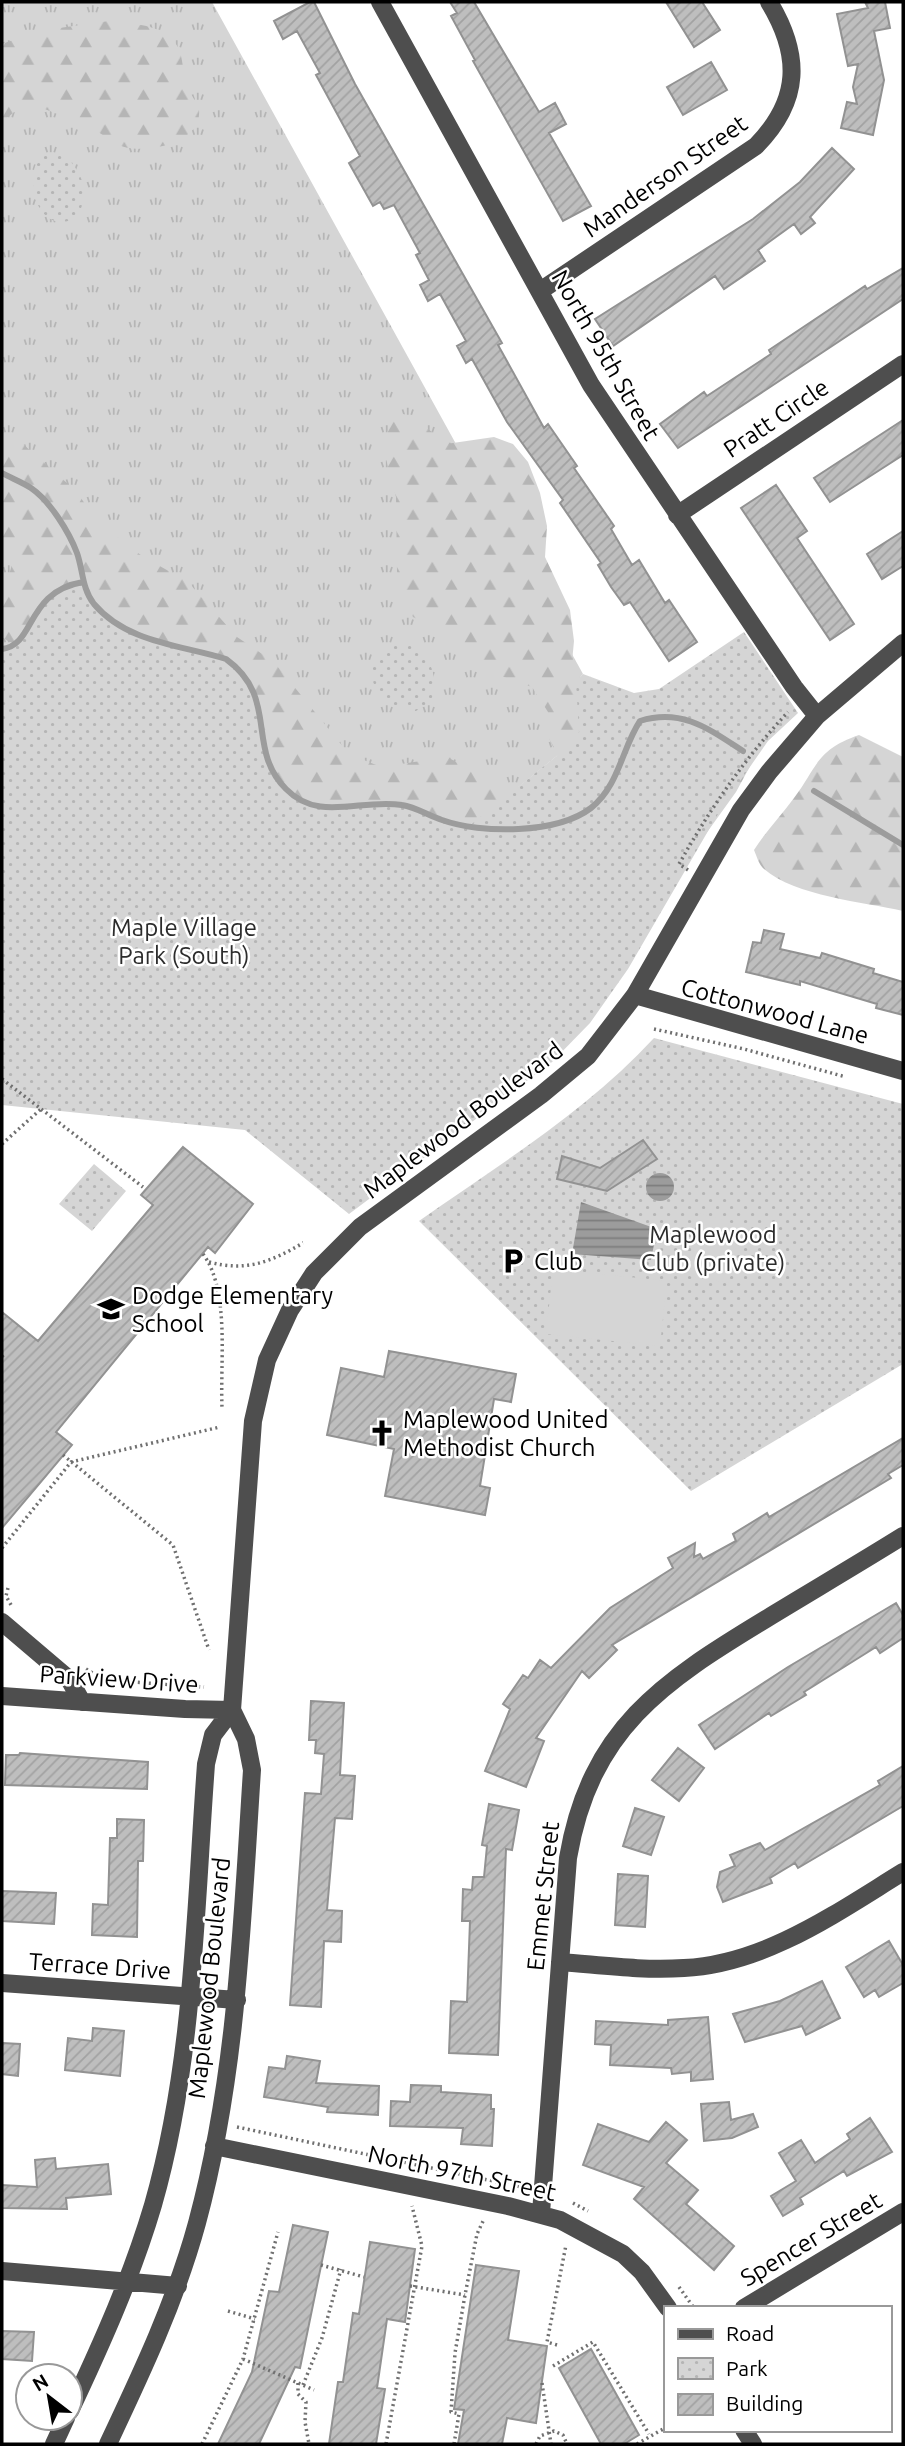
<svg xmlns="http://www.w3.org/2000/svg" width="905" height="2446" viewBox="0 0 905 2446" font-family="Ubuntu,sans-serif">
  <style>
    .grass { fill: url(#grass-tufts) }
    .forest { fill: url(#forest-firs) }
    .park { fill: url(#park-dots) }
    .pitch { fill: #d5d5d5 }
    .water { fill: url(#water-rules) }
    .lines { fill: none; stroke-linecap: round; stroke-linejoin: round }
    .stream { stroke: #9c9c9c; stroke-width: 6 }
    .building { fill: url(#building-hatch); stroke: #929292; stroke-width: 2 }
    .path { stroke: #707070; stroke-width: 3.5; stroke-dasharray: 2 3.5; stroke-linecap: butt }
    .minor { stroke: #4e4e4e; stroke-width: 18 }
    .labels { text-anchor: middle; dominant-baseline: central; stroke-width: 5; stroke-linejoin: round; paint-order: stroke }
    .street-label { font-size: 24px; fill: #000; stroke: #fff }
    .park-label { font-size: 24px; fill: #2c2c2c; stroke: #fff }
    .poi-label { font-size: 24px; fill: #000; stroke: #fff; text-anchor: start }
  </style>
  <defs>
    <pattern id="grass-tufts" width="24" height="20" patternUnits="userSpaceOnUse" patternTransform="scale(1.75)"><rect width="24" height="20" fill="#d5d5d5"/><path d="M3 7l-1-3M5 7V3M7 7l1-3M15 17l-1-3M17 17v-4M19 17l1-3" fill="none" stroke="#b5b5b5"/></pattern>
    <pattern id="forest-firs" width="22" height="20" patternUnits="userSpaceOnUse" patternTransform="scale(1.75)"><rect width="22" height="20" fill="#d5d5d5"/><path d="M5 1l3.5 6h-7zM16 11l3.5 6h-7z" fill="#b5b5b5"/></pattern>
    <pattern id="park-dots" width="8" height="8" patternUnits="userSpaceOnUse" patternTransform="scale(1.75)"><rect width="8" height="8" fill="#d5d5d5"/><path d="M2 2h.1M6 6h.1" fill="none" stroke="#b5b5b5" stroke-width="1.8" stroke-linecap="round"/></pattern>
    <pattern id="water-rules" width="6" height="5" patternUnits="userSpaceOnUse" patternTransform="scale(1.75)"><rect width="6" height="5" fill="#9c9c9c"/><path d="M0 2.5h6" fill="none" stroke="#7d7d7d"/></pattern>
    <pattern id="building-hatch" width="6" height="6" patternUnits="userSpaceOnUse" patternTransform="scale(1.75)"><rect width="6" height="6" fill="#bebebe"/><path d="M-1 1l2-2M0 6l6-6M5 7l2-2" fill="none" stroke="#a2a2a2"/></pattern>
  </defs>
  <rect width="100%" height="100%" fill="#fff"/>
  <path class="grass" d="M2 2H212L583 674 576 682 574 742 468 828 18 643 2 649Z"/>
  <path class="forest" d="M109 21C128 23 155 24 170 37 185 50 181 69 187 86 189 94 198 102 199 110 202 142 152 152 128 148 114 145 99 131 86 125 68 117 49 112 31 103L19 108 2 122V44L38 31Z
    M403 414 414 417 446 444 494 437 513 444 528 462 540 493 547 526 545 557 570 610 574 641 572 662 592 698 760 748 736 792 677 874 564 770 549 738 548 712 532 687 464 663 436 628 413 617 401 591 397 571 396 497 384 451 390 420Z
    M2 431 16 438 76 491 97 521 142 556 188 582 237 637 274 662 349 754 381 767 447 757 496 783 540 791 419 892 8 641 2 637C2 624 0 608 2 596 7 573 22 559 2 538Z
    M859 735 903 757V911C864 902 795 896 764 869 759 865 757 857 754 850 766 831 781 816 794 798 818 766 816 750 859 735Z"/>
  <path class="park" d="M47 153C67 151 78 168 84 186 88 242 22 231 35 166Z
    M83 582C113 643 169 642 226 659 285 702 239 769 306 802 335 817 370 800 401 805 423 807 446 822 468 827L574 742 579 732 576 682 583 674 634 693 659 689 744 632 798 713 768 741 722 807 628 969 590 1023 552 1062 349 1214 245 1130 2 1105V649C36 645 25 592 83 582Z
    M400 642C428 644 441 678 431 701L416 711C372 709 351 658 400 642Z
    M654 1038 903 1104V1364L691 1491 419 1221C500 1164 587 1111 654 1038Z
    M94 1164 126 1191 92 1231 59 1204Z"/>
  <path class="pitch" d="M700 1213 740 1226 729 1283 689 1276Z
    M553 1269 667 1281 660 1346 546 1334Z"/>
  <path class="water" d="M646 1187a14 14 0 1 1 28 0a14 14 0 1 1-28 0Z
    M581 1202 657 1229 651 1260 572 1254Z"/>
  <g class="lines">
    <path class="stream" d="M2 473C11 478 22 482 31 488 50 501 69 532 77 553 83 570 82 589 94 604 127 643 181 645 226 659 280 698 245 748 286 789 319 823 361 798 402 805 416 807 429 816 442 820 481 834 557 834 591 808 619 786 622 748 640 721 682 708 709 729 743 751
      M2 649C36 645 25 592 83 582
      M814 791 903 845"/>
  </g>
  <path class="building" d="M310 2H314L355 84 502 343 498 345 544 428 548 424 577 466 574 468 614 526 611 529 632 565 639 560 665 603 669 600 697 642 669 661 630 602 624 605 611 587 598 565 601 563 560 503 563 500 507 422 472 359 466 363 457 346 466 341 440 294 428 301 420 285 429 280 416 255 420 253 394 205 384 209 380 202 373 206 349 163 360 156 316 75 320 73 297 31 283 39 274 21Z
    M450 2H474L539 112 555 103 566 124 549 133 591 206 563 221 473 61 475 60 451 16 457 13Z
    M666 2H702L720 30 694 47Z
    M865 2H885L890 28 874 31 884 80 873 135 841 128 847 102 857 104 853 87 858 64 848 66 837 14 868 8Z
    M711 62 727 90 683 115 667 87Z
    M832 148 854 169 810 217 815 223 801 234 794 224 758 250 765 261 724 289 715 276 613 346 595 319 753 219 800 182Z
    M903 268V299L678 448 660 424 704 392 707 396 771 354 769 350 865 286 867 289Z
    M903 420V455L830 502 814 478Z
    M776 485 807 531 797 538 854 624 830 640 741 508Z
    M903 531V566L882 579 867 554Z
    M764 930 784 934 780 949 820 958 822 953 874 969 873 973 903 982V1015L876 1008 877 1004 800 981V985L746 972 753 942 761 943Z
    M643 1140 657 1159 607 1191 557 1179 562 1156 600 1168Z
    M183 1147 253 1204 215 1253 208 1247 56 1432 72 1445 2 1528V1312L38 1341 153 1205 141 1195Z
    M389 1351 516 1374 511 1402 494 1399 480 1486 490 1488 485 1515 385 1496 394 1449 327 1435 341 1368 384 1377Z
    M903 1438V1465L888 1474 891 1478 612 1645 617 1650 589 1678 582 1671 536 1738 544 1741 526 1787 485 1771 510 1709 503 1704 523 1675 528 1678 540 1660 551 1668 610 1608 673 1568 668 1558 695 1543 694 1557 700 1554 703 1559 736 1541 733 1534 767 1513 769 1517Z
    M896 1603 903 1615V1638L880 1653 876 1647 804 1692 806 1695 771 1716 769 1713 715 1749 699 1725 788 1667Z
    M311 1701 344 1703 340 1775 355 1776 352 1819 335 1818 327 1910 342 1911 341 1942 324 1941 321 2007 290 2005 305 1793 321 1794 324 1754 315 1753 316 1740H309Z
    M678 1748 704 1768 679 1801 652 1780Z
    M20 1753 148 1762 147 1789 5 1785 6 1755H19Z
    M903 1766V1806L798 1868 795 1863 770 1878 772 1883 723 1902 717 1887 720 1872 735 1866 730 1855 760 1843 765 1850 880 1785 878 1781Z
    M489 1804 519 1810 512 1850 506 1849 498 2055 449 2053 451 2001 467 2002 470 1921H462L463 1889 472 1890 473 1877H484L487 1846 482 1845Z
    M635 1808 664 1817 651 1855 623 1846Z
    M117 1819 144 1820 143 1861H138L137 1937 92 1935 93 1904 108 1905 110 1838H117Z
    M618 1874 648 1876 645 1927 615 1925Z
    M2 1891 56 1893 54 1924 2 1921Z
    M889 1941 903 1965V1983L879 1997 875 1990 864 1997 846 1967Z
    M822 1981 840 2018 806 2035 802 2026 745 2042 733 2014 780 2001Z
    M708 2017 713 2079 691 2081V2072L672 2074 671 2068 610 2065 611 2045 595 2044 596 2021 668 2025V2020Z
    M93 2028 124 2031 120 2076 65 2070 68 2038 92 2041Z
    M2 2043 20 2044 18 2076 2 2074Z
    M287 2056 320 2061 316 2083 379 2086 378 2115 327 2112 328 2107 264 2097 269 2067 285 2069Z
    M411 2085 441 2086V2092L491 2095V2109H494L492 2146 461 2144 463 2128 390 2126 391 2101 410 2102Z
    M729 2102 731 2120 753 2114 758 2127 732 2138 704 2141 701 2104Z
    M870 2118 892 2152 847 2176 844 2171 800 2198 803 2204 783 2216 771 2196 796 2181 779 2153 801 2140 815 2163 850 2139 847 2134Z
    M666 2122 687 2140 666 2163 698 2190 686 2204 734 2246 714 2270 634 2199 644 2187 583 2165 598 2124 649 2142Z
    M55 2158 56 2169 108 2164 111 2194 66 2198 67 2209 2 2208V2185L37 2187 35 2160Z
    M293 2225 328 2232 300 2368 295 2367 259 2444H218L252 2372 269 2291 279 2292Z
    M370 2242 415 2249 405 2322 387 2319 377 2388 385 2389 376 2444H329L338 2382H343L353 2313 359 2314Z
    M476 2265 519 2271 508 2340 547 2346 536 2423 507 2418 502 2444H458L464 2410 454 2409Z
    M2 2331 34 2332 32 2361 2 2359Z
    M591 2349 639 2435 624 2444H601L559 2368Z"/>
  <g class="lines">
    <path class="path" d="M688 870 679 864C710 809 745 758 788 712
      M654 1029 744 1049 846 1077
      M2 1079 143 1187
      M2 1144 41 1109
      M203 1254C230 1290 220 1363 222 1407
      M209 1262C246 1272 271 1262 303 1243
      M2 1356 4 1358
      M63 1455 173 1545 209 1650
      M2 1548 71 1462 220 1427
      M8 1588 6 1596 11 1605
      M86 1669 104 1680 204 1687
      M237 2127 526 2188
      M573 2203 588 2211
      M321 2265 364 2277
      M410 2286 465 2295
      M679 2287 694 2308
      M228 2311 255 2319
      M557 2345 547 2342 566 2245
      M243 2359 314 2390
      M553 2366 593 2342 649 2434
      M298 2383V2394L306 2402 305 2422 309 2444
      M542 2383 551 2444
      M303 2385 322 2338 341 2269
      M202 2444 243 2359 278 2232
      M386 2444 422 2246 412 2206
      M454 2444 459 2414 451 2412 455 2353 465 2295 477 2234 484 2219
      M536 2444 540 2436 554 2431 563 2435 567 2444
      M637 2444 665 2428"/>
    <path class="minor" d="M380 2 591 385 794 687 817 716
      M540 291 756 146C801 100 801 55 769 2
      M677 515 903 364
      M635 995 903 1071
      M2 1622 69 1679 82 1702
      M2 1696 185 1709 232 1710
      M560 1962C601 1965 643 1971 684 1968 765 1964 836 1913 903 1872
      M2 1983 237 2000
      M214 2146 508 2206 560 2220 623 2254 642 2272 668 2308
      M541 2213 568 1858C590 1729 662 1682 766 1619 812 1591 858 1564 903 1536
      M2 2271 178 2286
      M744 2308 903 2212
      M70 2411C102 2343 132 2276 153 2205 194 2062 195 1911 206 1764L213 1735 232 1710
      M744 2430 753 2444
      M54 2444 66 2418
      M108 2444C142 2372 176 2300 197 2223 237 2075 242 1923 252 1770L246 1739 232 1710 253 1421 267 1360 290 1310 314 1273 360 1227 541 1095 588 1056 635 995 741 810 769 772 817 716 903 643"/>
  </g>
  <defs>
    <g id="parking-bare" transform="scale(2.1)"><path d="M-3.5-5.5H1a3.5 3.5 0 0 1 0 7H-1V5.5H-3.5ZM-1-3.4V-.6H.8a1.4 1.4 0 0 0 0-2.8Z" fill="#000" stroke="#fff" stroke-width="2.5" paint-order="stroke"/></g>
    <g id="school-bare" transform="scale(2.1)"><path d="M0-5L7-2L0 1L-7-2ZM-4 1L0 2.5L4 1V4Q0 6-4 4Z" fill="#000" stroke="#fff" stroke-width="2.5" paint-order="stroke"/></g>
    <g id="church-bare" transform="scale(2.1)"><path d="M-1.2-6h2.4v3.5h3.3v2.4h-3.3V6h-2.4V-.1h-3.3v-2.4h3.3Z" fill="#000" stroke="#fff" stroke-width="2.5" paint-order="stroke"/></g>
  </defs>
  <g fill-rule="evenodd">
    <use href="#parking-bare" x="513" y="1261"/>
    <use href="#school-bare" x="111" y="1309"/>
    <use href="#church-bare" x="382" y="1433"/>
  </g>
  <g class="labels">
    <g class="street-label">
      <text transform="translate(665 176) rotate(-35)">Manderson Street</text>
      <text transform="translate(606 355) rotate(60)">North 95th Street</text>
      <text transform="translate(776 418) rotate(-34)">Pratt Circle</text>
      <text transform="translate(775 1011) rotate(15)">Cottonwood Lane</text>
      <text transform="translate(463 1120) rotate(-37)">Maplewood Boulevard</text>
      <text transform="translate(119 1679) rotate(4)">Parkview Drive</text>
      <text transform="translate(543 1896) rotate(-84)">Emmet Street</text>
      <text transform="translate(100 1966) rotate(4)">Terrace Drive</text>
      <text transform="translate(209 1978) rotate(-84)">Maplewood Boulevard</text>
      <text transform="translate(462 2173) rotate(12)">North 97th Street</text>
      <text transform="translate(811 2239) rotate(-31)">Spencer Street</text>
    </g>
    <g class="park-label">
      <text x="184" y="927">Maple Village<tspan x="184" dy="28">Park (South)</tspan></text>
      <text x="713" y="1234">Maplewood<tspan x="713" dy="28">Club (private)</tspan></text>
    </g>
    <g class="poi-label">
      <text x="534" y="1261">Club</text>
      <text x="132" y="1295">Dodge Elementary<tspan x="132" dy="28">School</tspan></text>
      <text x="403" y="1419">Maplewood United<tspan x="403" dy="28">Methodist Church</tspan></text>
    </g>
  </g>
  <rect width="905" height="2446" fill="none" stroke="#000000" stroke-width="7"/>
  <rect x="664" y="2306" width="228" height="126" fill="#ffffff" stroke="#999999" stroke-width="2"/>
  <rect x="678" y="2329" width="35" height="10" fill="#4e4e4e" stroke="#999999" stroke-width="2"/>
  <text x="726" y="2341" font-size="21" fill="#000000">Road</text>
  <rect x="678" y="2358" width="35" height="21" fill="url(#park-dots)" stroke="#999999" stroke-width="2"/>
  <text x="726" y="2376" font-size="21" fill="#000000">Park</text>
  <rect x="678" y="2394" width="35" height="21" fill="url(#building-hatch)" stroke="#999999" stroke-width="2"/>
  <text x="726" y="2411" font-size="21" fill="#000000">Building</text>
  <g transform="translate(49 2397) rotate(329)"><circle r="33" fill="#ffffff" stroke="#999999" stroke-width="2"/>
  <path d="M0-5L12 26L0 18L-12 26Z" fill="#000000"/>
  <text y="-10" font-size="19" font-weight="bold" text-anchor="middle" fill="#000000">N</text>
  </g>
</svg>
